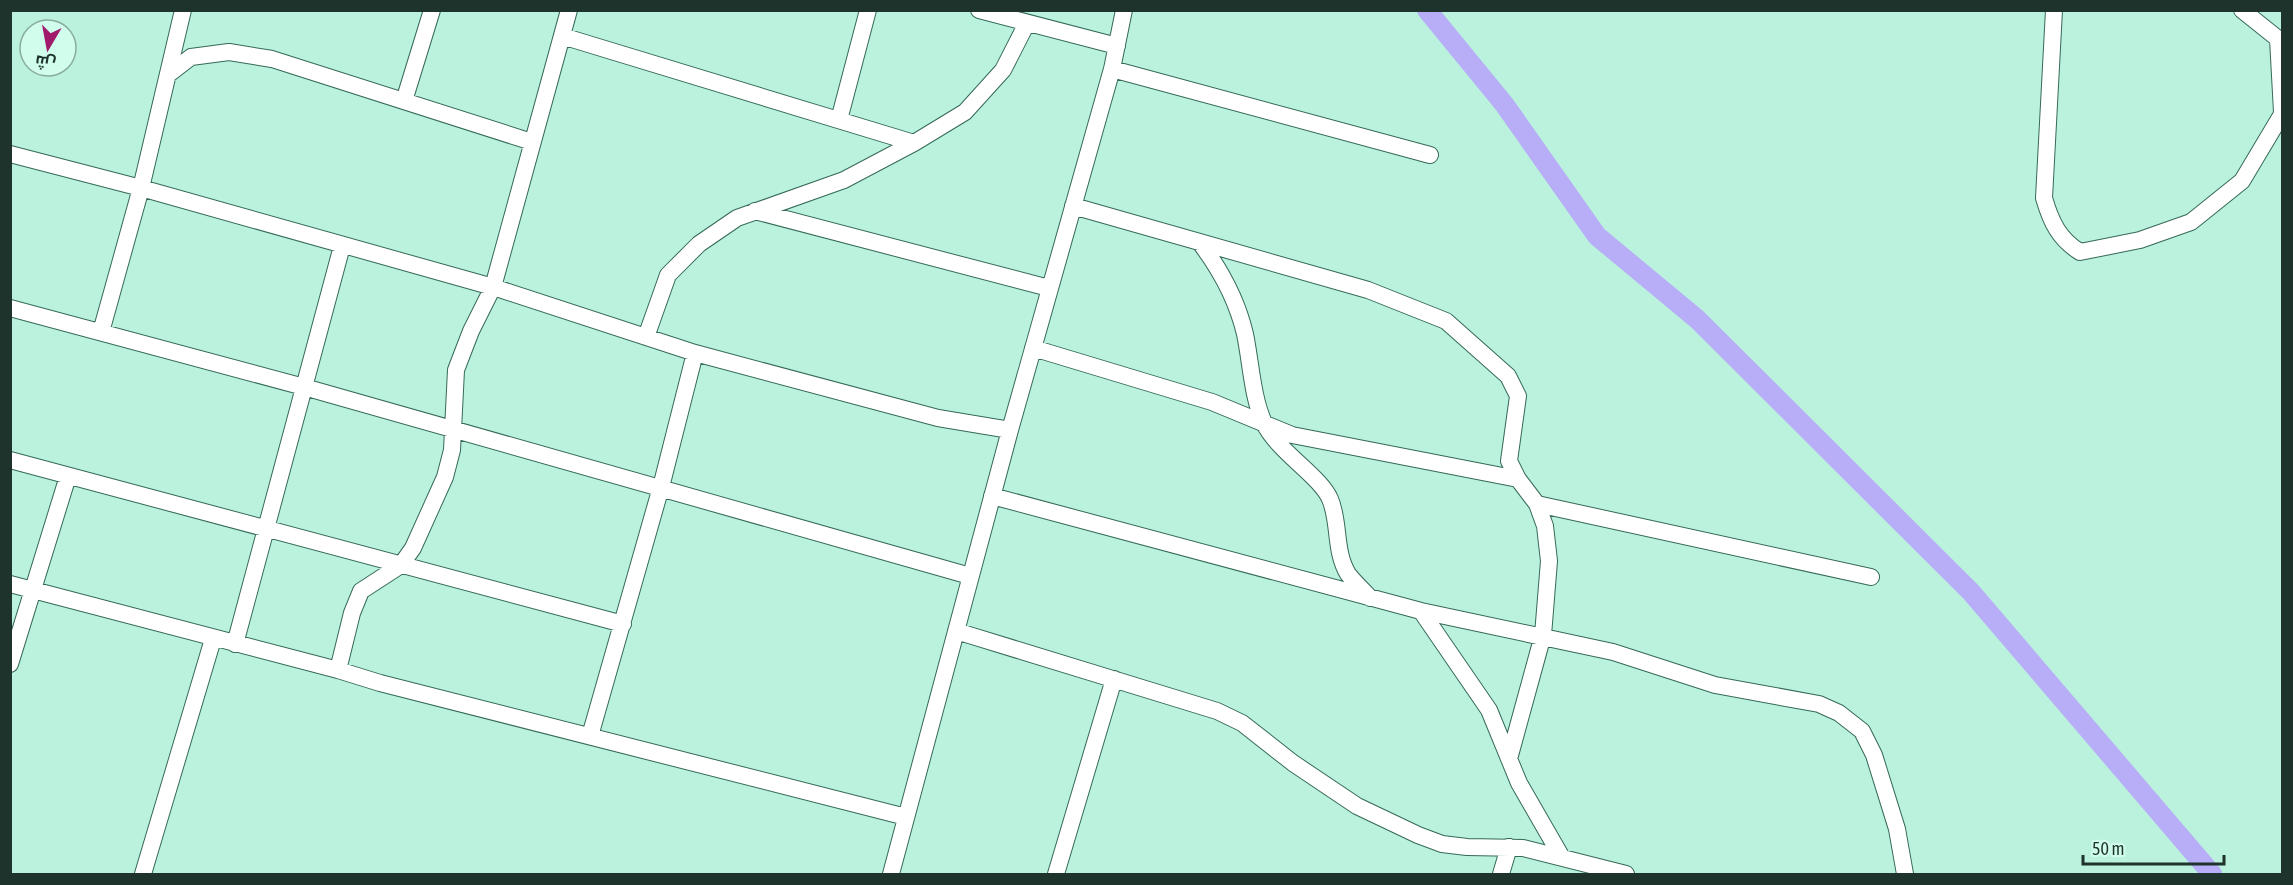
<svg xmlns="http://www.w3.org/2000/svg" width="2293" height="885" viewBox="0 0 2293 885" font-family="'Asap Condensed',Cairo,sans-serif">
  <style>
    .lines { fill: none; stroke-linecap: round; stroke-linejoin: round }
    .canal { stroke: #b8aef7; stroke-width: 20 }
    .minor-casing { stroke: #356958; stroke-width: 18 }
    .minor { stroke: #fff; stroke-width: 16 }
  </style>
  <rect width="100%" height="100%" fill="#bbf2dd"/>
  <g class="lines">
    <path class="canal" d="M1427 10 1504 104 1597 236 1697 319 1971 592 2212 874"/>
    <g class="minor-casing">
      <path id="minor" d="M979 10 1117 46
        M2054 10 2044 198C2051 222 2059 239 2080 252L2140 240 2191 222 2242 181 2282 114
        M2242 10 2282 42
        M562 36 914 143
        M2278 39 2282 112
        M1112 69 1430 155
        M169 74 191 57 229 52 272 59 532 142
        M404 101 432 10
        M839 120 868 10
        M10 154 141 188 493 287 695 353 938 418 1010 430
        M1073 206 1368 290 1446 321 1508 376 1518 396 1509 461 1518 479 1537 504 1545 526 1549 561 1543 635 1509 759
        M755 211 1049 288
        M1201 244C1222 272 1237 300 1245 334 1251 363 1252 396 1264 423 1278 452 1320 476 1330 499 1340 522 1334 551 1348 574 1354 582 1363 590 1370 598
        M10 308 304 387 970 576
        M101 332 141 188 183 10
        M646 337 668 275 699 244 737 218 844 180 914 143 965 112 1003 70 1027 23
        M1033 348 1212 402 1292 435 1518 479
        M10 460 623 624
        M992 496 1421 611 1613 652 1715 685 1819 704 1839 713 1862 731 1874 755 1897 829 1905 874
        M1537 504 1871 577
        M10 584 338 670 380 683 906 817
        M1421 611 1489 710 1519 783 1561 856
        M956 631 1217 711 1242 723 1293 763 1357 806 1418 835 1442 844 1467 847 1523 848 1626 874
        M235 644 342 246
        M10 664 68 476
        M338 670 352 613 361 591 401 565 413 548 445 477 452 450 456 370 471 331 493 287 569 10
        M590 736 661 487 695 353
        M143 874 213 639
        M891 874 1010 430 1112 69 1124 10
        M1056 874 1114 679
        M1501 874 1509 847"/>
    </g>
    <use href="#minor" class="minor"/>
  </g>
  <rect width="2293" height="885" fill="none" stroke="#1d332c" stroke-width="24"/>
  <g transform="translate(48 48) rotate(190)"><circle r="28" fill="#d1fdec" stroke="#89ac9f" stroke-width="1.5"/>
  <path d="M0-4.5L10 22L0 15L-10 22Z" fill="#a01b6b"/>
  <text y="-9" font-size="16" font-weight="bold" text-anchor="middle" fill="#1d332c">ش</text>
  </g>
  <path d="M2083 855v9h141v-9" fill="none" stroke="#1d332c" stroke-width="3"/>
  <text x="2092" y="855" font-size="18" fill="#1d332c" stroke="#d1fdec" stroke-width="4.5" paint-order="stroke">50 m</text>
</svg>
